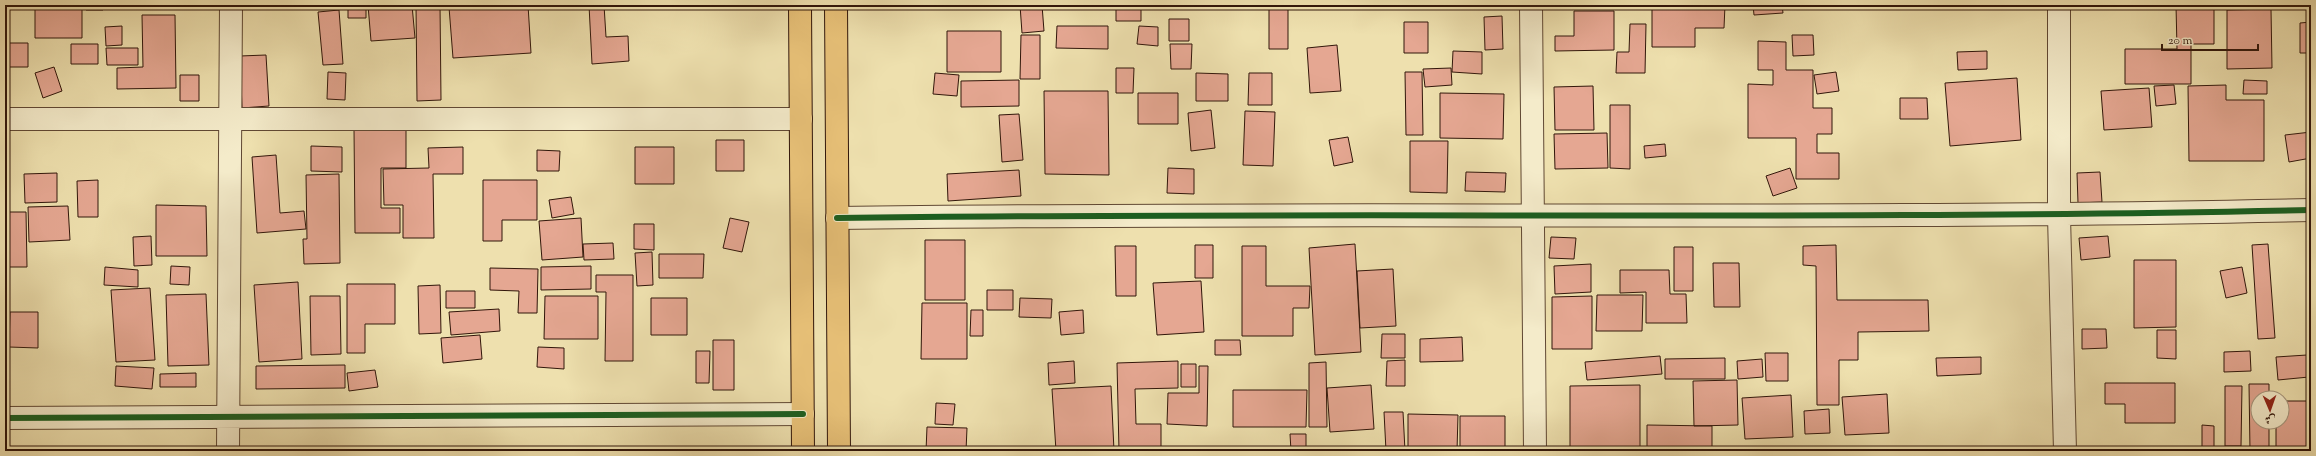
<svg xmlns="http://www.w3.org/2000/svg" width="2316" height="456" viewBox="0 0 2316 456" font-family="'Sorts Mill Goudy',Amiri,serif">
  <style>
    .building { fill: #e5a792; stroke: #31160a }
    .lines { fill: none; stroke-linecap: round; stroke-linejoin: round }
    .minor-casing { stroke: #604833; stroke-width: 24 }
    .major-casing { stroke: #31160a; stroke-width: 24 }
    .minor { stroke: #f4ebca; stroke-width: 22 }
    .major { stroke: #e7c077; stroke-width: 22 }
    .cycleway-casing { stroke: #f4ebca; stroke-width: 8 }
    .cycleway { stroke: #1b5e20; stroke-width: 6 }
  </style>
  <rect width="100%" height="100%" fill="#eee0ae"/>
  <filter id="stains"><feTurbulence type="fractalNoise" baseFrequency=".005" numOctaves="4"/><feColorMatrix values="0 0 0 0 .2 0 0 0 0 .09 0 0 0 0 .02 0 0 0 .5 -.17"/></filter>
  <radialGradient id="worn" r=".72"><stop offset=".6" stop-color="#630" stop-opacity="0"/><stop offset="1" stop-color="#630" stop-opacity=".3"/></radialGradient>
  <path class="building" d="M35 5H82V38H35Z
    M86 5H102L103 10H86Z
    M348 5H366V18H348Z
    M368 5H412L415 38 371 41Z
    M416 5H440L441 100 417 101Z
    M484 5H528L531 53 453 58 449 7Z
    M589 5H604L606 37 628 36 629 61 592 64Z
    M1020 5H1042L1044 31 1022 33Z
    M1116 5H1141V21H1116Z
    M1269 5H1288V49H1269Z
    M1652 5H1725L1724 28H1695V47H1652Z
    M1753 5H1782L1783 13 1754 15Z
    M2176 5H2214V44H2191V84H2125V49H2177Z
    M2271 9 2272 68 2227 69V10Z
    M339 10 343 64 323 65 318 12Z
    M1574 11H1614V50L1555 51V36H1574Z
    M142 15H175L176 88 117 89V68L143 67Z
    M1502 16 1503 49 1485 50 1484 17Z
    M1169 19H1189V41H1169Z
    M1404 22H1428V53H1404Z
    M2311 22V53H2300V23Z
    M1630 24H1646L1645 73H1616L1617 52H1629Z
    M122 26V45L106 46 105 27Z
    M1057 26H1108V49L1056 48Z
    M1139 26 1158 27V46L1137 44Z
    M947 31H1001V72H947Z
    M1021 35H1040V79H1020Z
    M1792 35H1813L1814 55 1793 56Z
    M1758 41 1786 42V70H1813V108H1832V134H1817V153H1839V179H1796V138H1748V84L1773 85V70H1758Z
    M7 43H28V67H7Z
    M71 44H98V64H71Z
    M1170 44H1192L1191 69H1171Z
    M1337 45 1341 91 1310 93 1307 48Z
    M106 48H138V65H107Z
    M1453 51 1482 52V74L1452 72Z
    M1987 51V69L1958 70 1957 52Z
    M266 55 269 106 242 108 240 56Z
    M54 67 62 91 43 98 35 73Z
    M1116 68H1134L1133 93H1116Z
    M1451 68 1452 85 1425 87 1423 69Z
    M328 72 346 73 345 100 327 99Z
    M1405 72H1422L1423 135H1406Z
    M1836 72 1839 91 1817 94 1814 75Z
    M935 73 959 75 957 96 933 94Z
    M1196 73 1228 74V101H1196Z
    M1249 73H1272V105H1248Z
    M180 75H199V101H180Z
    M5 76 7 97H5Z
    M2017 78 2021 140 1950 146 1945 83Z
    M1019 80V106L961 107V81Z
    M2244 80 2267 81V94H2243Z
    M2174 85 2176 104 2156 106 2154 86Z
    M2226 85V100H2264V161H2189L2188 86Z
    M1593 86 1594 130H1555L1554 87Z
    M2149 88 2152 127 2104 130 2101 91Z
    M1044 91H1108L1109 175 1045 174Z
    M1138 93H1178V124H1138Z
    M1440 93 1504 94 1503 139 1440 138Z
    M1900 98H1927L1928 119H1900Z
    M1610 105H1630V169L1610 168Z
    M1211 110 1215 148 1191 151 1188 113Z
    M1245 111 1275 112 1273 166 1243 165Z
    M1019 114 1023 160 1002 162 999 115Z
    M354 129H406V168H381V208H400V233H355Z
    M2311 132V158L2289 162 2285 135Z
    M1607 133 1608 168 1555 169 1554 134Z
    M1348 137 1353 162 1334 166 1329 140Z
    M716 140H744V171H716Z
    M1410 141H1448L1447 193 1410 192Z
    M1665 144 1666 156 1645 158 1644 146Z
    M311 146 342 147V172L311 171Z
    M463 147V174H433L434 238H403V205H384L383 169 429 168 428 148Z
    M635 147H674V184H635Z
    M537 150 560 151 559 171H537Z
    M276 155 280 213 304 211 306 229 257 233 252 157Z
    M1168 168 1194 169V194L1167 193Z
    M1790 168 1797 188 1773 196 1766 176Z
    M1019 170 1021 196 948 201 947 174Z
    M1466 172 1506 173 1505 192 1465 191Z
    M2100 172 2102 202 2078 203 2077 173Z
    M57 173V202L25 203 24 174Z
    M339 174 340 263 304 264 303 239H307L306 175Z
    M98 180V217H78L77 181Z
    M483 180H537V220H502V241H483Z
    M571 197 574 214 552 218 549 200Z
    M156 205 206 206 207 256H156Z
    M68 206 70 240 29 242 28 207Z
    M8 212H26L27 267H5V244H9Z
    M581 218 583 257 542 260 539 221Z
    M730 218 749 222 742 252 723 248Z
    M634 224H654V250L634 249Z
    M151 236 152 265 134 266 133 237Z
    M2108 236 2110 257 2081 260 2079 238Z
    M1551 237 1576 238 1574 259 1549 258Z
    M925 240H965V300H925Z
    M613 243 614 259 584 260 583 244Z
    M1355 244 1361 352 1315 355 1309 248Z
    M2268 244 2275 338 2258 339 2252 245Z
    M1195 245H1213V278H1195Z
    M1836 245 1837 300H1928L1929 331 1858 332V360H1839V405H1817L1816 266 1803 265V246Z
    M1115 246H1136V296H1116Z
    M1242 246H1266V286H1310L1309 308H1293V336H1242Z
    M1674 247H1693V291H1674Z
    M652 252 653 285 637 286 635 253Z
    M659 254H704L703 278H659Z
    M2134 260H2176V327L2134 328Z
    M1713 263H1739L1740 307H1714Z
    M1591 264V292L1555 294 1554 266Z
    M171 266 190 267 189 285 170 284Z
    M591 266V289L541 290V267Z
    M105 267 138 270V287L104 285Z
    M2242 267 2247 293 2226 298 2220 271Z
    M490 268 538 269 537 313H518L519 291 490 290Z
    M1393 269 1396 326 1360 328 1357 271Z
    M1620 270H1669L1670 294H1686L1687 323H1646V292L1620 293Z
    M596 275H633V361H605L606 292H596Z
    M1201 281 1204 332 1157 335 1153 283Z
    M298 282 302 359 259 362 254 285Z
    M347 284H395V324H365V353H347Z
    M440 285 441 333 419 334 418 286Z
    M150 288 155 360 116 362 111 290Z
    M987 290H1013V310H987Z
    M446 291H475V308H446Z
    M206 294 209 365 168 366 166 295Z
    M1597 295H1643L1642 331H1596Z
    M310 296H340L341 354 311 355Z
    M545 296H598V339H544Z
    M1592 296V349H1552V297Z
    M651 298H687V335H651Z
    M1020 298 1052 299 1051 318 1019 317Z
    M922 303H967V359H921Z
    M499 309 500 331 451 335 449 312Z
    M971 310H983V336H970Z
    M1083 310 1084 333 1061 335 1059 312Z
    M10 312H38V348L9 347Z
    M2082 329H2106L2107 348 2082 349Z
    M2157 330H2176V359L2157 358Z
    M1382 334H1405V358H1381Z
    M480 335 482 359 443 363 441 338Z
    M1462 337 1463 361 1420 362V339Z
    M713 340H734V390H713Z
    M1215 340H1240L1241 355H1215Z
    M538 347 564 348V369L537 367Z
    M696 351H710L709 383H696Z
    M2250 351 2251 371 2224 372V352Z
    M1765 353H1788V381H1766Z
    M2307 355 2309 377 2278 380 2276 357Z
    M1660 356 1662 374 1587 380 1585 362Z
    M1981 357V374L1937 376 1936 358Z
    M1725 358V379H1665V359Z
    M1762 359 1763 377 1738 379 1737 361Z
    M1405 360V386H1386L1387 361Z
    M1074 361 1075 383 1049 385 1048 363Z
    M1178 361V388L1135 389 1136 424H1161V451H1119L1117 363Z
    M1326 362 1327 427H1309V363Z
    M1181 364H1196V387H1181Z
    M345 365V388L256 389V366Z
    M116 366 154 368 152 389 115 386Z
    M1199 366H1208L1207 426 1167 424 1168 393H1199Z
    M375 370 378 387 349 391 347 373Z
    M196 373V387H160V374Z
    M1737 380 1738 425 1694 426 1693 381Z
    M2105 383H2175V423H2125V404H2105Z
    M2249 384H2269V398H2258V422H2269V451H2250Z
    M1371 385 1374 429 1330 432 1327 388Z
    M1640 385V451H1570V386Z
    M1111 386 1114 451H1056L1052 389Z
    M2225 386H2242L2241 446H2225Z
    M1233 390H1307L1306 427H1233Z
    M1887 394 1889 433 1845 435 1842 397Z
    M1791 395 1793 437 1745 439 1742 398Z
    M2282 401H2311V451H2276V422H2282Z
    M936 403 955 404 953 425 935 424Z
    M1829 409 1830 433 1805 434 1804 411Z
    M1384 412H1403L1405 451H1386Z
    M1408 414 1458 415 1457 451H1408Z
    M1460 416H1505V451H1460Z
    M1647 425 1712 426V448H1685V451H1647Z
    M2202 425 2214 426V451H2202Z
    M927 427 967 428 966 451H926Z
    M1290 434H1306V451H1291Z"/>
  <g class="lines">
    <g class="minor-casing">
      <path id="minor" d="M1531 5 1535 451
        M2059 5V216L2065 451
        M5 119H801
        M837 218C1328 211 1820 221 2311 210
        M5 418 803 414
        M228 451 231 5"/>
    </g>
    <g class="major-casing">
      <path id="major" d="M800 5 803 451
        M836 5 839 451"/>
    </g>
    <use href="#minor" class="minor"/>
    <use href="#major" class="major"/>
    <g class="cycleway-casing">
      <path id="cycleway" d="M837 218C1328 211 1820 221 2311 210
        M5 418 803 414"/>
    </g>
    <use href="#cycleway" class="cycleway"/>
  </g>
  <rect width="2316" height="456" fill="none" stroke="#eee0ae" stroke-width="20"/>
  <rect x="6" y="6" width="2304" height="444" fill="none" stroke="#31160a" stroke-width="2"/>
  <rect x="10" y="10" width="2296" height="436" fill="none" stroke="#31160a"/>
  <g transform="translate(2270 410) rotate(178)"><circle r="19" fill="#f4ebca" stroke="#a6967d"/>
  <path d="M0-3L7 15L0 10L-7 15Z" fill="#8f2418"/>
  <text y="-6" font-size="11" font-weight="bold" text-anchor="middle" fill="#31160a">ش</text>
  </g>
  <path d="M2162 44v6h96v-6" fill="none" stroke="#31160a" stroke-width="2"/>
  <text x="2168" y="44" font-size="12" fill="#31160a" stroke="#f4ebca" stroke-width="3" paint-order="stroke">20 m</text>
  <rect width="100%" height="100%" filter="url(#stains)"/>
  <rect width="100%" height="100%" fill="url(#worn)"/>
</svg>
